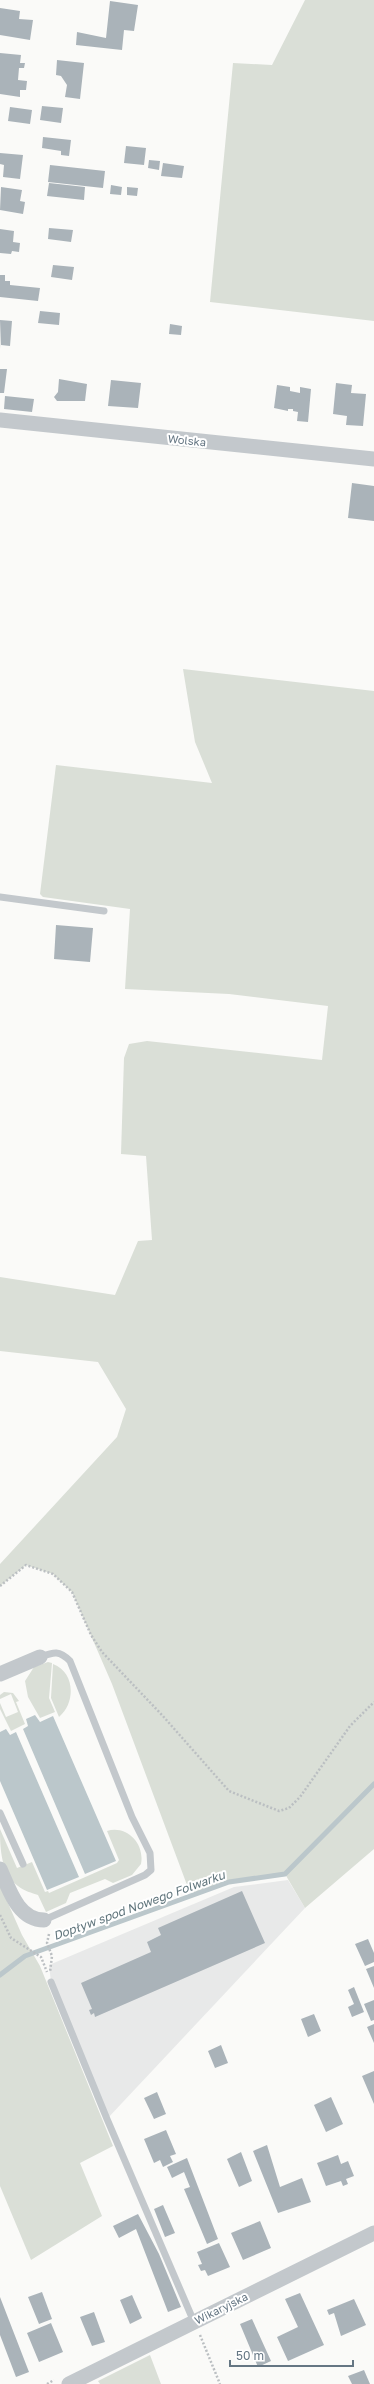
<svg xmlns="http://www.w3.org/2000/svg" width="374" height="2384" viewBox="0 0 374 2384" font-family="'Golos Text',sans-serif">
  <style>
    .built { fill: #e8e9e9 }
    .green { fill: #dadfd7 }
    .water { fill: #bbc7cb }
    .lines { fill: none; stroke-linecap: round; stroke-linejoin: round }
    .stream { stroke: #bbc7cb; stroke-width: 5 }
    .building { fill: #aab3b9 }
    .path { stroke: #bbbfc2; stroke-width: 2.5; stroke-dasharray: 2 2; stroke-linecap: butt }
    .lane { stroke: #c3c8cc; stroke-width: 7 }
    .street { stroke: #c3c8cc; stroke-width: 15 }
    .labels { text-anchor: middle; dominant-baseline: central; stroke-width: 4; stroke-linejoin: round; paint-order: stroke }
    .street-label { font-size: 11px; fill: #657683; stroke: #fff }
    .water-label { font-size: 12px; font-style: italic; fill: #60757c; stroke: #fff }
  </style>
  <rect width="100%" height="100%" fill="#fafaf8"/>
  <path class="built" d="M288 1880 305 1908 107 2119 51 1982 49 1965 234 1887Z"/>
  <path class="green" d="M305 0H374V321L210 302 233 63 272 65Z
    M183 669 374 691V1849L305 1908 285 1874 229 1882 194 1896 187 1885 112 1684 72 1592 53 1574 26 1565 0 1586V1564L117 1437 126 1409 98 1362 0 1351V1277L115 1295 138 1241 152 1240 146 1156 121 1154 124 1058 129 1044 147 1041 322 1060 328 1006 229 994 125 989 130 909 43 897 40 894 56 765 212 783 195 742Z
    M48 1662 52 1663 49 1698 55 1712 40 1718 28 1697 25 1681 34 1667Z
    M53 1664C75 1672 76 1703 59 1717L51 1698Z
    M4 1692 13 1693 19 1701 16 1702 25 1724 11 1731 0 1709V1703L6 1717 18 1712 11 1694 0 1699V1695Z
    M0 1829 17 1868 32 1862 45 1892 48 1891 49 1893 117 1863 119 1860 107 1831C127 1825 145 1844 141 1864L132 1875 113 1883 105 1879 70 1893 66 1903 46 1912 38 1895C32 1893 24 1891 18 1886 1 1874 0 1848 0 1829Z
    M0 1885 22 1935 40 1966 113 2146 80 2163 102 2216 31 2260 0 2186Z
    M150 2355 161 2384H100L98 2381Z"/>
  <path class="water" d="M35 1715 40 1722 53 1716 116 1861 85 1874 23 1729 28 1726 26 1719Z
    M6 1729 10 1735 16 1732 79 1877 47 1890 0 1781V1732Z"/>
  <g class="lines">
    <path class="stream" d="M0 1975 25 1956 229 1882 285 1874 374 1784"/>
  </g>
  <path class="building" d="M110 1 138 5 134 31 124 30 122 50 76 45 77 32 106 38Z
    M0 8 20 11 19 19 33 20 30 40 0 35Z
    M0 53 21 55 20 63H25L24 68H19L18 80 27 81 26 90H20V97L0 94Z
    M57 60 84 63 80 99 65 97 67 85 61 76 56 75Z
    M42 106 63 108 61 123 40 120Z
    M10 107 32 110 30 124 8 121Z
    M43 137 71 140 69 156 61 155V151L42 148Z
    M126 146 146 148 144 165 124 163Z
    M0 153 23 155 20 179 3 177 4 165 0 164Z
    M149 160 160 161 159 170 148 168Z
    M163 163 184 166 182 178 161 176Z
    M50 165 105 171 103 188 48 182Z
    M49 183 85 187 84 200 47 196Z
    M111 185 122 187 121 195 110 194Z
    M1 187 22 190 20 201 25 202 23 214 0 210Z
    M127 187 138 188 137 196 127 195Z
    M49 228 73 230 71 242 48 239Z
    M0 229 14 231 13 242 20 243 19 252 12 251 11 254 0 253Z
    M53 265 74 267 72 280 51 277Z
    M0 275H5V281H10V285L40 288 38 301 0 297Z
    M40 311 60 313 59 325 38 323Z
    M0 320 12 321 10 346 1 345V349Z
    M170 324 182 326 181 335 169 334Z
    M0 369H7L4 393H0Z
    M59 379 87 384 85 401H57L54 397 58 392Z
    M111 380 141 383 138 408 108 406Z
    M336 383 352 385 351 393 366 394 363 426 346 425 347 416 333 414Z
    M277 385 290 387V391L300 393V387L311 389 308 422 297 421 298 412 293 411V409H288V411L274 408Z
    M5 396 34 399 32 412 4 409Z
    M352 483 374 486V521L348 518Z
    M56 925 93 928 90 962 54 959Z
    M242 1891 265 1943 95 2017 94 2013 91 2015 89 2010 92 2009 81 1983 151 1952 147 1942 161 1935 158 1928Z
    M368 1939 374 1953V1962L365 1966 355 1944Z
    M374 1966V1988L366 1969Z
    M354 1987 364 2012 352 2017 348 2007 354 2004 348 1990Z
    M374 2000V2020L371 2021 364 2004Z
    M314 2014 321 2031 308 2037 301 2019Z
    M374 2024V2043L367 2027Z
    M221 2045 228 2063 215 2068 208 2051Z
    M374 2071V2104L362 2076Z
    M157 2092 166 2114 154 2119 144 2098Z
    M331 2097 343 2124 326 2132 314 2105Z
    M166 2130 176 2154 170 2156 173 2162 163 2167 160 2160 154 2163 144 2139Z
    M267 2145 280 2187 302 2178 311 2202 278 2213 253 2151Z
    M241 2152 252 2181 239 2187 227 2159Z
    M338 2155 341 2164 348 2161 354 2176 346 2179 348 2184 343 2186 341 2181 326 2186 317 2163Z
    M187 2158 218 2239 207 2244 184 2189 190 2187 184 2172 172 2178 167 2167Z
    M163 2205 175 2233 165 2237 154 2209Z
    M138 2214 159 2254 181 2307 168 2312 136 2229 119 2238 113 2226Z
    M260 2221 271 2248 243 2260 231 2233Z
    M219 2243 230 2267 208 2276 205 2270 201 2271 198 2265 202 2264 197 2252Z
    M42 2292 52 2319 39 2324 28 2297Z
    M300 2293 324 2345 288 2361 277 2337 298 2327 285 2299Z
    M132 2295 142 2318 130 2324 120 2300Z
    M0 2297 29 2372 16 2377 0 2335Z
    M354 2299 366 2325 341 2336 334 2313 329 2315 327 2310Z
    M94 2312 105 2342 92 2346 80 2317Z
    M252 2319 271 2361 258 2367 240 2324Z
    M51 2323 63 2352 39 2362 27 2333Z
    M364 2370 370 2384H352L348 2376Z"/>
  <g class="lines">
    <path class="path" d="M0 1586 26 1565 53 1574 72 1592 91 1635 102 1652 162 1715 229 1791 279 1811 289 1808 300 1797 350 1726 374 1702
      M0 1915 11 1938 41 1957 47 1972
      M49 1934 47 1943 52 1956 50 1972
      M200 2335 220 2384
      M47 2384 54 2380"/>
    <path class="lane" d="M0 897 104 911
      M40 1657C54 1652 59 1650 70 1661L132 1817 150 1853 151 1870 145 1875 44 1920
      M0 1813 23 1864
      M51 1982 107 2119 194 2322"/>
    <path class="street" d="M0 420 374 459
      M0 1674 40 1657
      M0 1869C9 1889 18 1920 44 1920
      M69 2384 374 2233"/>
  </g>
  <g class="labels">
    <g class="street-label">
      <text transform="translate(187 440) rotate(6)">Wolska</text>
      <text transform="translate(221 2308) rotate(-26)">Wikaryjska</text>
    </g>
    <g class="water-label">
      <text transform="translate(139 1905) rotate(-20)">Dopływ spod Nowego Folwarku</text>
    </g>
  </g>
  <path d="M230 2360v6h123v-6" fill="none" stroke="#657683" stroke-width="2"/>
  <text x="236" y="2360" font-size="12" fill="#657683" stroke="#ffffff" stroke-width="3" paint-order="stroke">50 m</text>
</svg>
